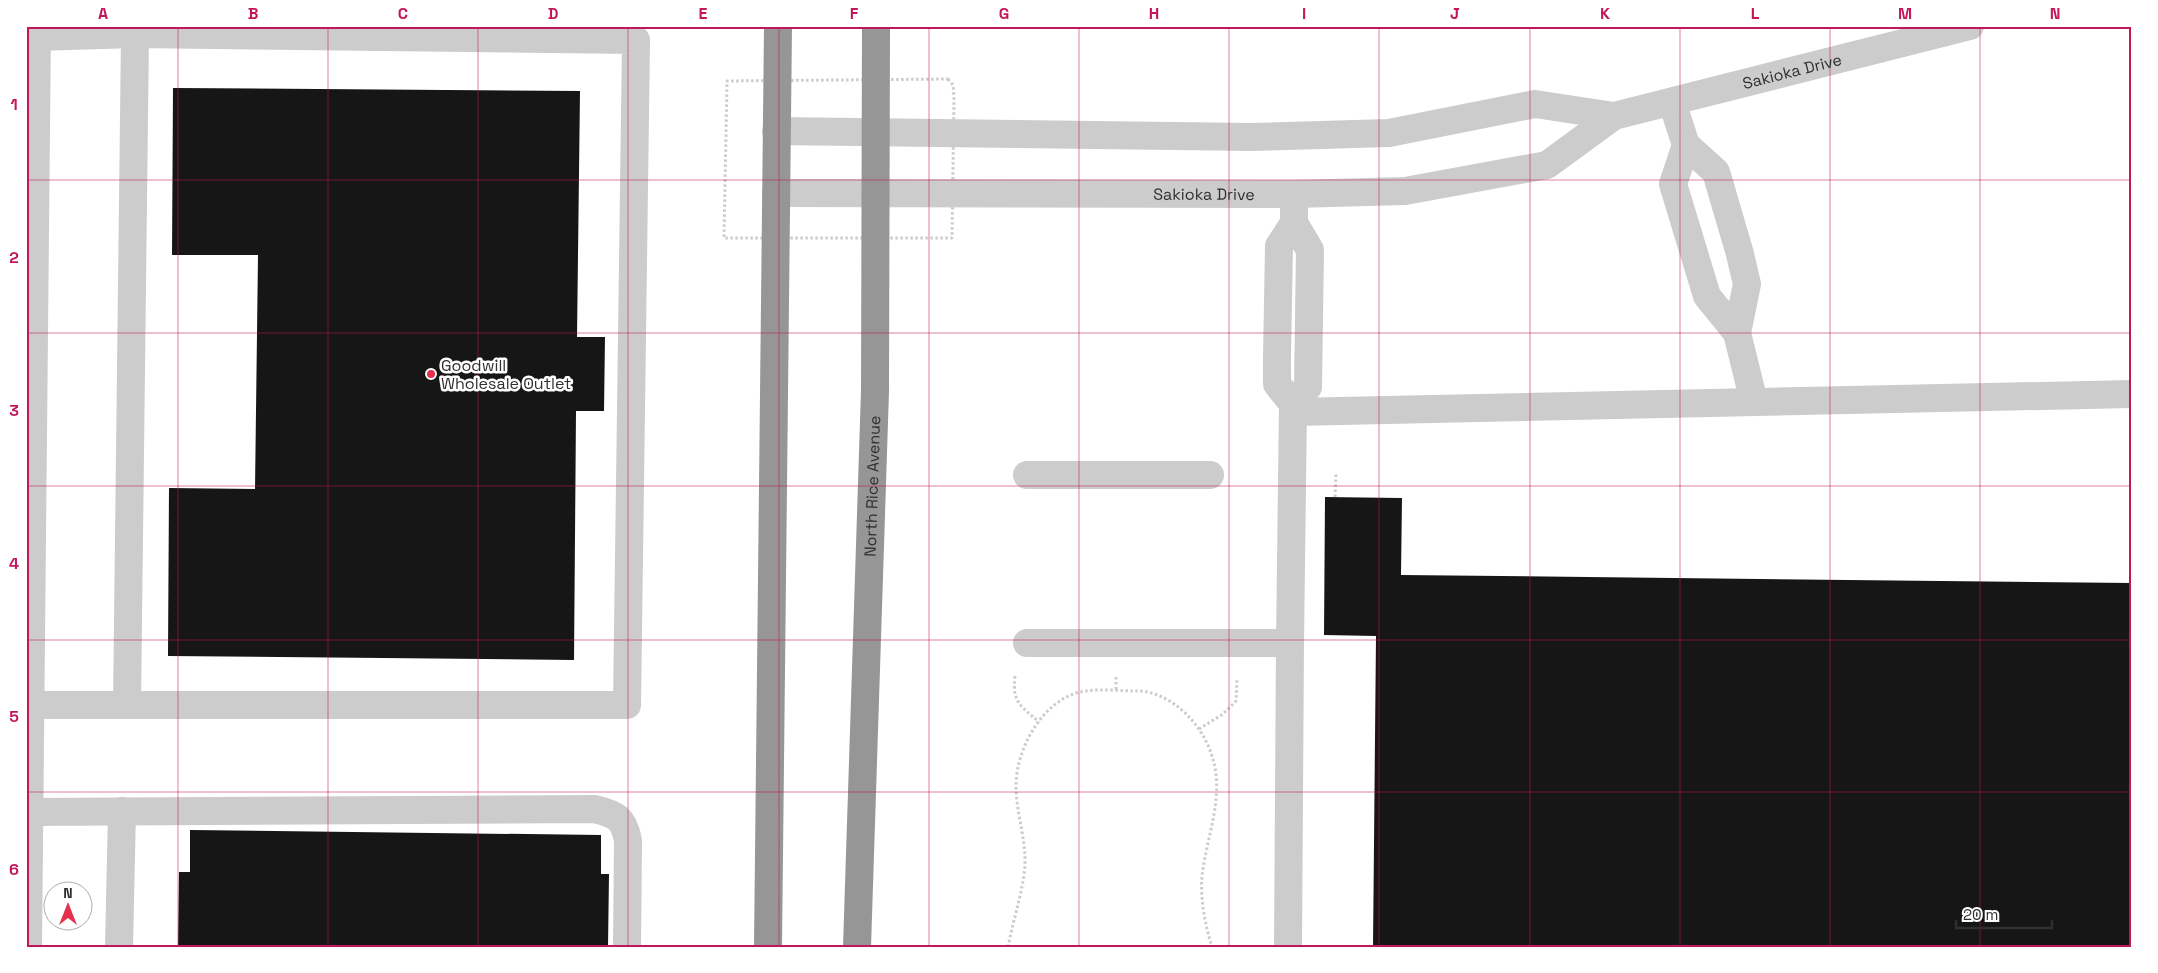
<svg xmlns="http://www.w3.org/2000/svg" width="2158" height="973" viewBox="0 0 2158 973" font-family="'Space Grotesk',sans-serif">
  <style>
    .building { fill: #161616 }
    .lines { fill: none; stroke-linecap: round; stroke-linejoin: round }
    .path { stroke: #ccc; stroke-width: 3; stroke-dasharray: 2.5 2.5; stroke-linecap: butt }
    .minor { stroke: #ccc; stroke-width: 28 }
    .highway { stroke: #969696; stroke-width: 28 }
    .grid { fill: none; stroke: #c2185b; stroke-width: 1; stroke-opacity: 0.55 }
    .poi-dot { fill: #e4324e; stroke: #fff; stroke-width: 2 }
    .labels { text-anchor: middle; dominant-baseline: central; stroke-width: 5; stroke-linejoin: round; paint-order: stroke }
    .street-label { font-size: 16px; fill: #2f2f2f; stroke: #fff }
    .poi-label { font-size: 16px; fill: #2f2f2f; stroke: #fff; text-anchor: start }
    .neatline { fill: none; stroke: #c2185b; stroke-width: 2 }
    .grid-label { font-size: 16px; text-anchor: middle; font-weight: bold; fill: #c2185b }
  </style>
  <rect width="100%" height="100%" fill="#fff"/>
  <path class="building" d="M173 88 580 91 577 337H605L604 411H576L574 660 168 656 169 488 255 489 258 255H172Z
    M1325 497 1402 498 1401 575 2132 583V947H1373L1376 636 1324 635Z
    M190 830 601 835V874H609L608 947H178L179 872H190Z"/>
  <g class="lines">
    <path class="path" d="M948 79 953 85 954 98 952 238H724L727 81Z
      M1335 497 1336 474
      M1015 676C1012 703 1020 705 1039 722
      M1116 677V691
      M1199 729 1223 714 1236 701 1237 679
      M1008 947C1013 920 1023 892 1025 865 1026 838 1016 813 1016 786 1016 749 1042 701 1080 692 1098 688 1119 691 1137 691 1170 691 1201 723 1211 753 1226 794 1207 834 1202 876 1200 899 1205 924 1212 947"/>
    <g class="minor">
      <path d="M1672 102 1686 145 1673 184 1707 296 1737 333 1754 402"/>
      <path d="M776 131 1252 137 1389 133 1535 104 1614 116"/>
      <path d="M1686 145 1716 172 1740 254 1747 284 1737 333"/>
      <path id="s1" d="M776 193 1294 194 1405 191 1547 165 1614 116 1970 26"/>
      <path d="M1293 404 1308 387 1310 250 1294 223"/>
      <path d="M1293 412 2132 394"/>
      <path d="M1027 475H1210"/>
      <path d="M1027 643H1290L1288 947"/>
      <path d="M1290 643 1293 404 1277 384V358L1279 246 1294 223V194"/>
      <path d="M31 705H627L636 40 135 34 37 37"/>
      <path d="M127 705 135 34"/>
      <path d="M26 812 594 809C616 814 624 818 628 841L627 947"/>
      <path d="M28 947 37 26"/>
      <path d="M119 947 122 811"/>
    </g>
    <g class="highway">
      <path d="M768 947 778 26"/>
      <path id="s2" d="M857 947 875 391 876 26"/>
    </g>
  </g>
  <path class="grid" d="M178 26V947M328 26V947M478 26V947M628 26V947M779 26V947M929 26V947M1079 26V947M1229 26V947M1379 26V947M1530 26V947M1680 26V947M1830 26V947M1980 26V947M26 180H2132M26 333H2132M26 486H2132M26 640H2132M26 792H2132"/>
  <circle class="poi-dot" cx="431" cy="374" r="5"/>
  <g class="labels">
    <g class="street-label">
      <text stroke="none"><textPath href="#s1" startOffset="1040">Sakioka Drive</textPath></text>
      <text stroke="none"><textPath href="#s1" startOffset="428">Sakioka Drive</textPath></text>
      <text stroke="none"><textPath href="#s2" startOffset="461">North Rice Avenue</textPath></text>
    </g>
    <g class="poi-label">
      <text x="441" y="365">Goodwill<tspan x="441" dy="18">Wholesale Outlet</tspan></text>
    </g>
  </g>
  <rect width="2158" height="973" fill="none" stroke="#ffffff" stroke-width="55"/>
  <g transform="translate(68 906)"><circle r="24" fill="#ffffff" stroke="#acacac"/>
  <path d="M0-4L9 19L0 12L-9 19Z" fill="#e4324e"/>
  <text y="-8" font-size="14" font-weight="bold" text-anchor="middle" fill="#2f2f2f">N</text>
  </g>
  <path d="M1956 920v8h96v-8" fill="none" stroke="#2f2f2f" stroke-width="2.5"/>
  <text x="1963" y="920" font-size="15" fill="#2f2f2f" stroke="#ffffff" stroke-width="4" paint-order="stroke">20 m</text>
  <rect x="28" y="28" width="2102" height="918" class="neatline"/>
  <g class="grid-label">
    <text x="103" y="19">A</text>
    <text x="253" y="19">B</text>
    <text x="403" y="19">C</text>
    <text x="553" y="19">D</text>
    <text x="703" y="19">E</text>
    <text x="854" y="19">F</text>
    <text x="1004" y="19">G</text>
    <text x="1154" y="19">H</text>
    <text x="1304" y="19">I</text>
    <text x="1455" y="19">J</text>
    <text x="1605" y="19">K</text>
    <text x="1755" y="19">L</text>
    <text x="1905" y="19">M</text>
    <text x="2055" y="19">N</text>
    <text x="14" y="110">1</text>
    <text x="14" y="263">2</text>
    <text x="14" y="416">3</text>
    <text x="14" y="569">4</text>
    <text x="14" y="722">5</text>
    <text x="14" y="875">6</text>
  </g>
</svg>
